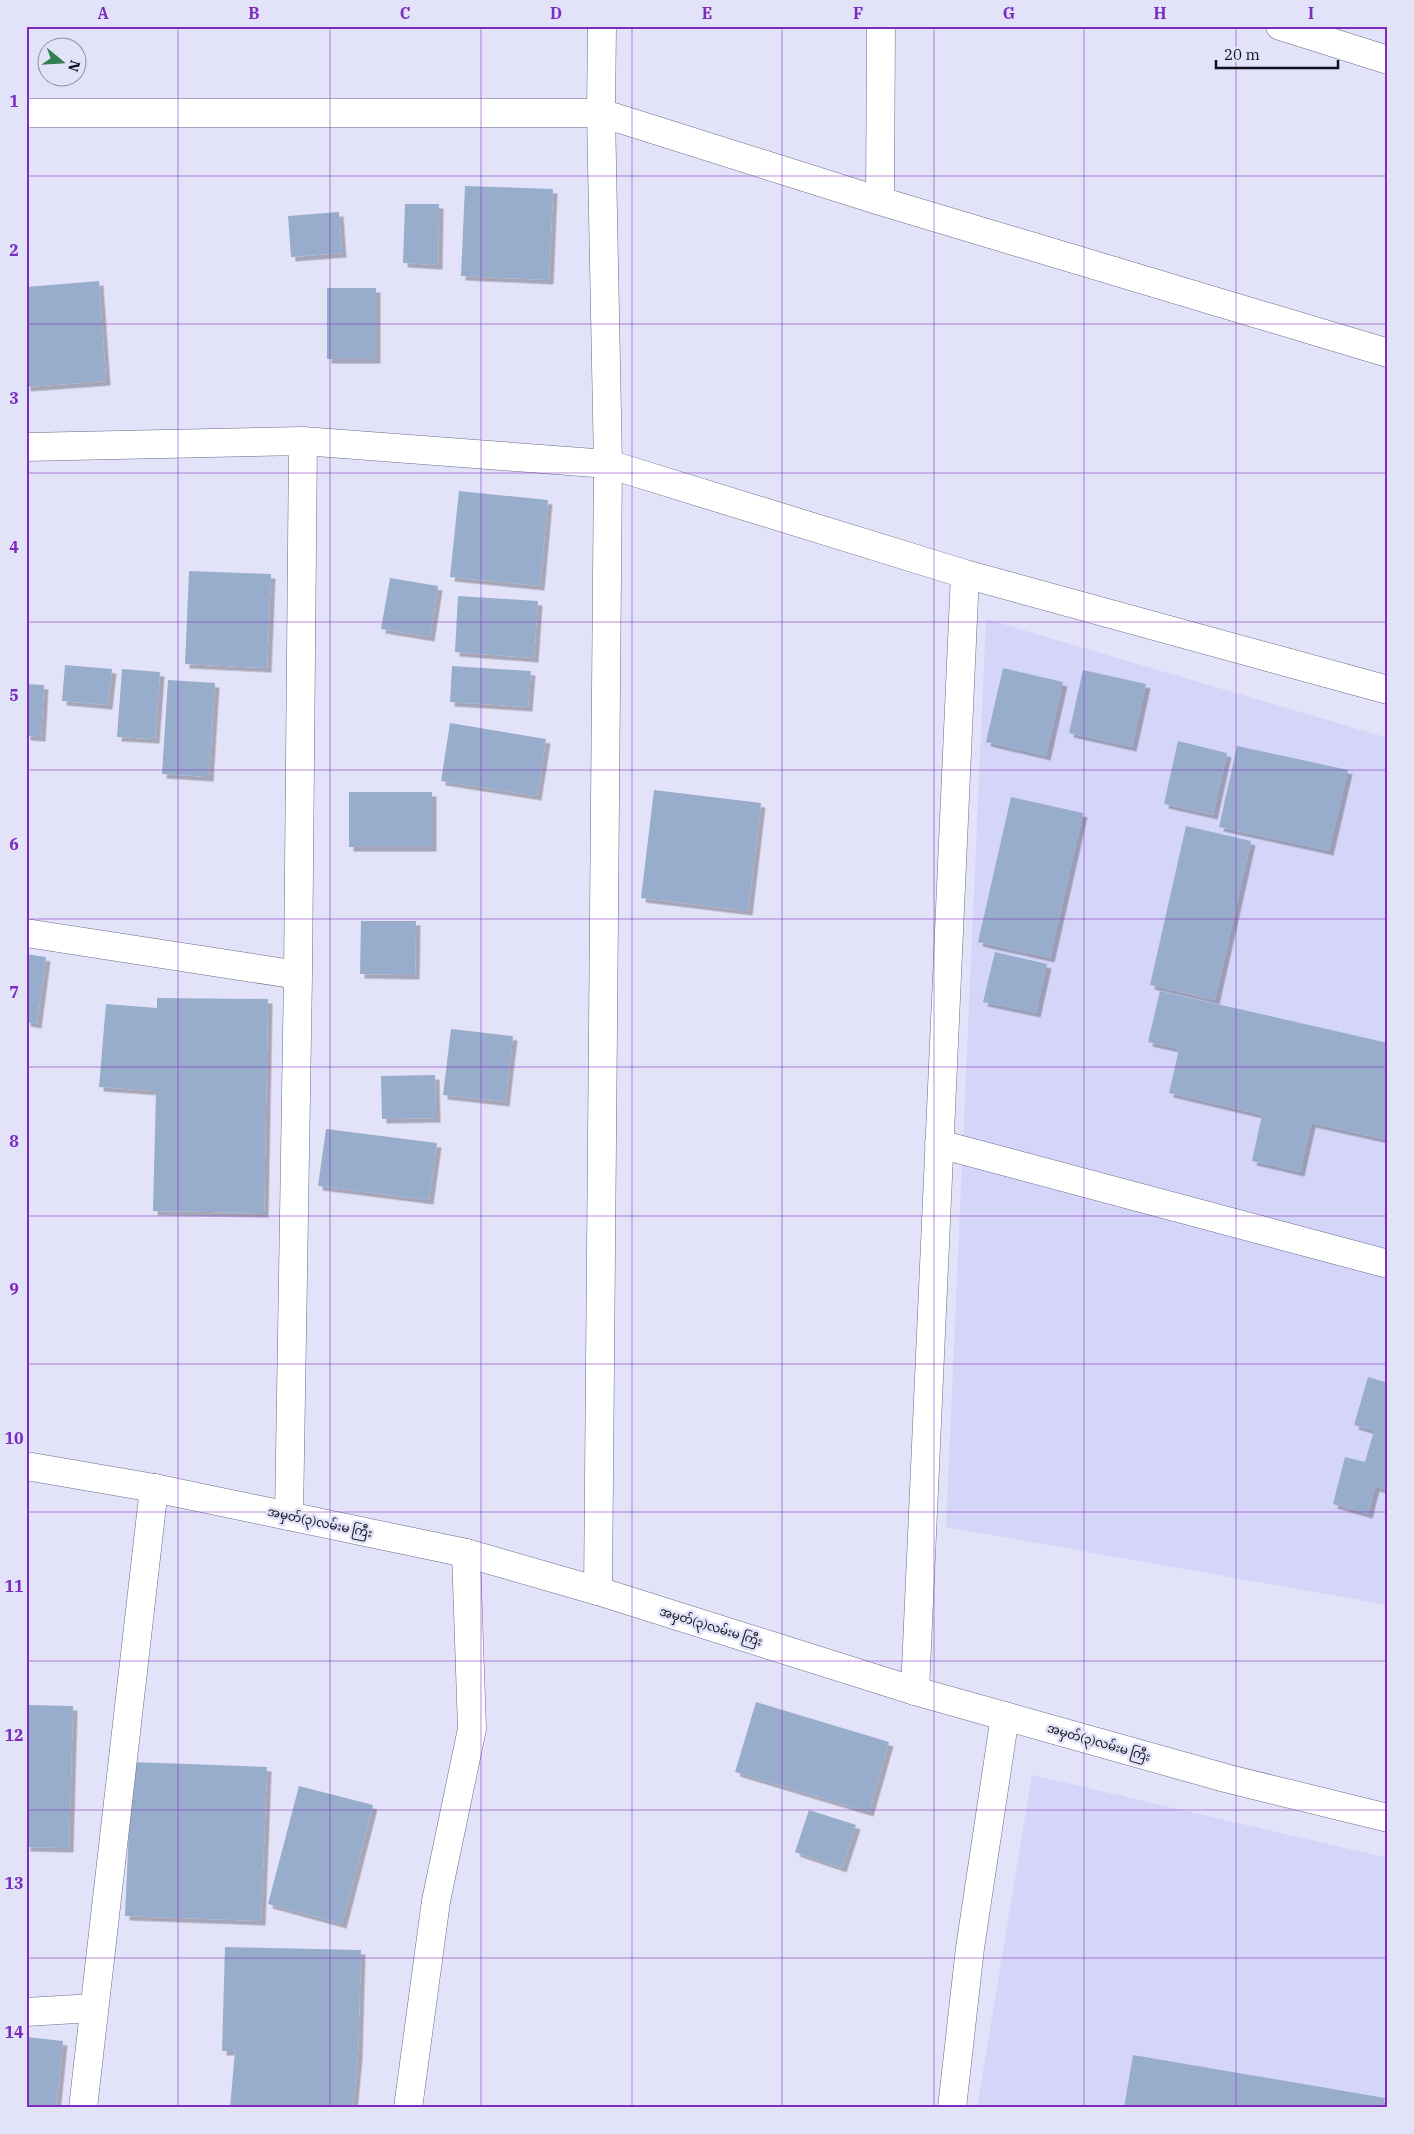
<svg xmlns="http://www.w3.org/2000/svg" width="1414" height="2134" viewBox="0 0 1414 2134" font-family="'IBM Plex Serif','Noto Sans Myanmar',serif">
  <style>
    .built { fill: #d4d5f8 }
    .building { fill: #98adcc; filter: url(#shadow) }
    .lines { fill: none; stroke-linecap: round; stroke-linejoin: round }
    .minor-casing { stroke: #6a6a8a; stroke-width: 29 }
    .major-casing { stroke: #6a6a8a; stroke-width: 29 }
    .minor { stroke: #fff; stroke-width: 28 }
    .major { stroke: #fff; stroke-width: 28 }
    .grid { fill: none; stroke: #7b2cbf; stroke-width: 1; stroke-opacity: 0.55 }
    .labels { text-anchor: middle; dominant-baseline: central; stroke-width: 5; stroke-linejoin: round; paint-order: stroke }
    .street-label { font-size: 12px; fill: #0f0e1a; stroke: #e2e3f9 }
    .neatline { fill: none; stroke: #7b2cbf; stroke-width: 2 }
    .grid-label { font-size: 16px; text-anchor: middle; font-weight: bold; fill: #7b2cbf }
  </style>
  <defs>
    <filter id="shadow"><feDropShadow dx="4.5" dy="4.5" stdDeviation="0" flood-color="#0004"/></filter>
  </defs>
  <rect width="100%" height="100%" fill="#e2e3f9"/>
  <path class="built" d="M986 619 1388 738V1605L946 1527Z
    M1032 1775 1388 1858V2108H977Z"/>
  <path class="building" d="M465 186 553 189 549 280 461 276Z
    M405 204H439L438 265 403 263Z
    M339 212 342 253 291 257 288 216Z
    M99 281 106 381 26 387V287Z
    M327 288H376V359H327Z
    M459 491 548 500 540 586 450 577Z
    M189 571 271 574 267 668 185 664Z
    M390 578 438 586 430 637 381 629Z
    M458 596 538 601 534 658 455 652Z
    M65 665 112 669 108 705 62 701Z
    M452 666 531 671 528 707 450 702Z
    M1003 668 1063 682 1046 756 986 742Z
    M122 669 160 672 155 739 117 737Z
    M1083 670 1146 684 1132 747 1069 733Z
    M168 680 215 683 209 777 162 774Z
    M26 684 44 685 41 737 26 736Z
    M450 723 546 739 537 796 441 781Z
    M1178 741 1227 753 1213 815 1164 804Z
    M1237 746 1348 770 1329 851 1219 827Z
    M654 790 761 803 748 911 641 898Z
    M349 792H432V847H349Z
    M1011 797 1083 813 1050 958 978 942Z
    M1186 826 1251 841 1215 1000 1150 985Z
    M361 921H416L415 975 360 974Z
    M995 952 1047 964 1036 1013 983 1002Z
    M26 954 46 957 37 1024 26 1022Z
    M1160 991 1388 1043V1140L1311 1123 1300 1172 1252 1161 1262 1115 1169 1093 1179 1049 1148 1042Z
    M157 998 268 999 264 1213 153 1211 156 1091 99 1087 106 1004 157 1008Z
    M451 1029 513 1036 505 1102 443 1095Z
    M435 1075 436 1118 382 1119 381 1076Z
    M326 1129 437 1143 429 1200 318 1186Z
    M1368 1377 1388 1383V1490L1375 1487 1368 1514 1333 1504 1345 1457 1365 1462 1374 1431 1354 1425Z
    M756 1702 889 1742 869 1812 735 1772Z
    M26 1705 73 1706 69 1848 26 1847Z
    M132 1762 267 1767 261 1921 125 1916Z
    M299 1786 373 1805 342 1924 268 1904Z
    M809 1810 856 1825 842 1868 795 1852Z
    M225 1947 361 1950 358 2054 353 2108H230L235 2051H222Z
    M26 2037 63 2041 56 2108H26Z
    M1133 2055 1385 2098 1383 2108H1124Z"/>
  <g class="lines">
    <g class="minor-casing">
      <path id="minor" d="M1280 26 1388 60
        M26 113H601L880 201 1388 353
        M880 201 881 26
        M26 447 303 441 608 464 965 574 1388 690
        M26 933 298 975
        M939 1144 1388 1264
        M289 1516 298 975 303 441
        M598 1591 608 464 601 113 602 26
        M915 1691 965 574
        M26 2012 94 2008
        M83 2108 154 1488
        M408 2108 436 1901 472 1729 466 1553
        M952 2108 970 1948 1005 1716"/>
    </g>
    <g class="major-casing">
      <path id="major" d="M26 1466 154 1488 466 1553 598 1591 915 1691 1229 1779 1388 1818"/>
    </g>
    <use href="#minor" class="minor"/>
    <use href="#major" class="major"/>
  </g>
  <path class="grid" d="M178 26V2108M330 26V2108M481 26V2108M632 26V2108M782 26V2108M934 26V2108M1084 26V2108M1236 26V2108M26 176H1388M26 324H1388M26 473H1388M26 622H1388M26 770H1388M26 919H1388M26 1067H1388M26 1216H1388M26 1364H1388M26 1512H1388M26 1661H1388M26 1810H1388M26 1958H1388"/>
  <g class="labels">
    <g class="street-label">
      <text transform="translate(320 1522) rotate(12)">အမှတ်(၃)လမ်းမ ကြီး</text>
      <text transform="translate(711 1626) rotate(17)">အမှတ်(၃)လမ်းမ ကြီး</text>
      <text transform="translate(1099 1742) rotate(16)">အမှတ်(၃)လမ်းမ ကြီး</text>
    </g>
  </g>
  <rect width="1414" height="2134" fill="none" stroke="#e2e3f9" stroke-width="55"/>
  <g transform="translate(62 62) rotate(108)"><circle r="24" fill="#e2e3f9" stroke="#8e8ea0"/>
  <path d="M0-4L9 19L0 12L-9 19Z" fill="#337f4e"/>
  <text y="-8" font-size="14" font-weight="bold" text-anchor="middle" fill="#0f0e1a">N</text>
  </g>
  <path d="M1216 60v8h122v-8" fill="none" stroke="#0f0e1a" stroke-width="2.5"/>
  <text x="1224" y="60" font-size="15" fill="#0f0e1a" stroke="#e2e3f9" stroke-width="4" paint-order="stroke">20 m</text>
  <rect x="28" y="28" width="1358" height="2078" class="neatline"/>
  <g class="grid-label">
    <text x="103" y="19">A</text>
    <text x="254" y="19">B</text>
    <text x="405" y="19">C</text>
    <text x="556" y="19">D</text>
    <text x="707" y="19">E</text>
    <text x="858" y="19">F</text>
    <text x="1009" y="19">G</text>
    <text x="1160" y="19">H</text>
    <text x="1311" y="19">I</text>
    <text x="14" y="107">1</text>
    <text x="14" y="256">2</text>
    <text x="14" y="404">3</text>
    <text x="14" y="553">4</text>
    <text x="14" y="701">5</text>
    <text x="14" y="850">6</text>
    <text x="14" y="998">7</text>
    <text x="14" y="1147">8</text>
    <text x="14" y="1295">9</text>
    <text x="14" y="1444">10</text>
    <text x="14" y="1592">11</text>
    <text x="14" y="1741">12</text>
    <text x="14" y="1889">13</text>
    <text x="14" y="2038">14</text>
  </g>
</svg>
